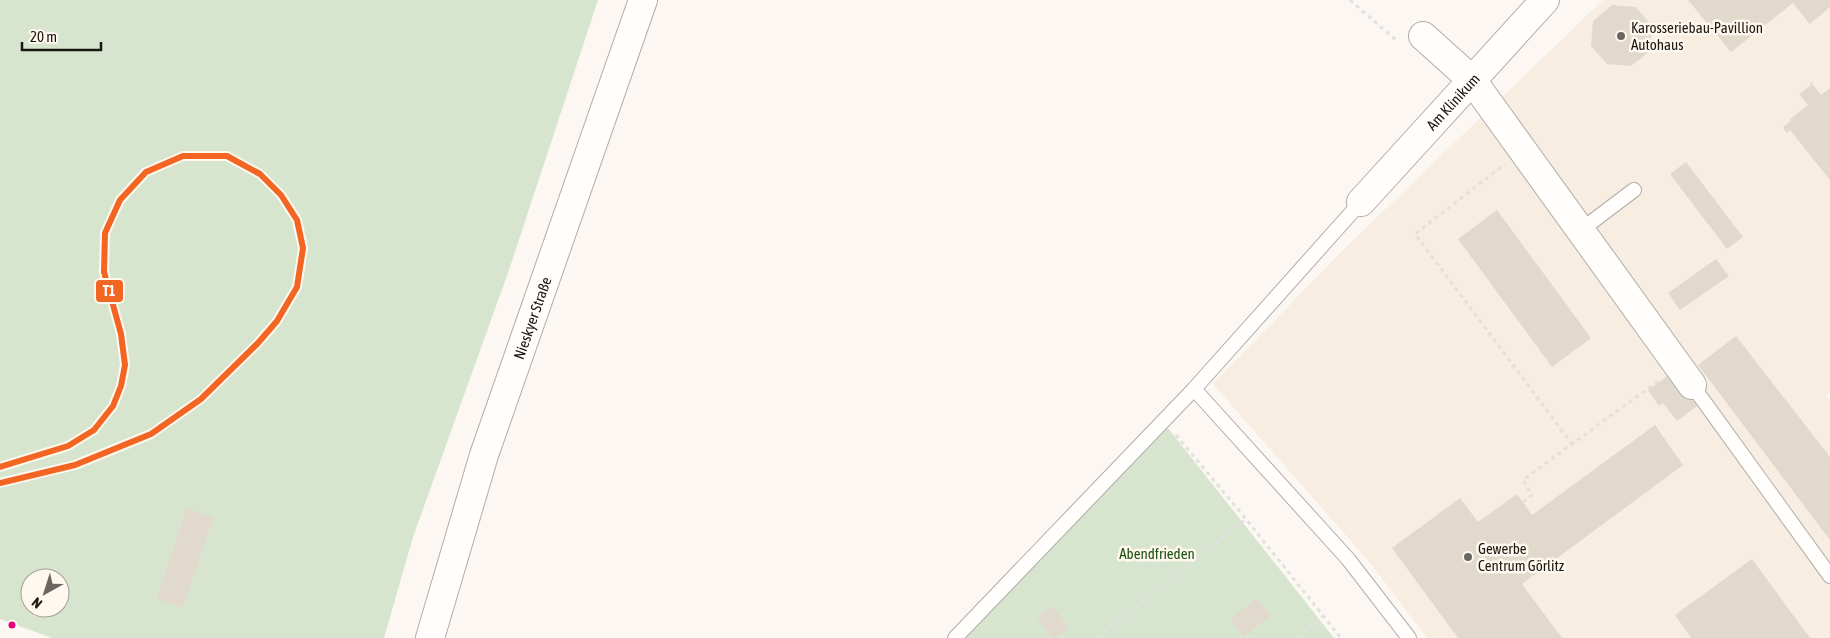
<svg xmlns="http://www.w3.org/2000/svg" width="1830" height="638" viewBox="0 0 1830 638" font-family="'Asap Condensed',sans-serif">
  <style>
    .built { fill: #f7ede1 }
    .green { fill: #d7e5cf; fill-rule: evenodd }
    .building { fill: #e2d9cd }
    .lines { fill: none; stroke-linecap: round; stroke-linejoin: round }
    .lane-casing { stroke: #b1ada9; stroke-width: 16 }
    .street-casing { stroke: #b1ada9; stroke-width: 30 }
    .secondary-casing { stroke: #b1ada9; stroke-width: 30 }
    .path { stroke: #e2e1e0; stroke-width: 3; stroke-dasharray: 4 4; stroke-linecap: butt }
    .lane { stroke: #fffefd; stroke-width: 14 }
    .street { stroke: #fffefd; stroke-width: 28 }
    .secondary { stroke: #fffefd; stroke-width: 28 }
    .tram-1-casing { stroke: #fff8ef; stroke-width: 10 }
    .tram-1 { stroke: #f26522; stroke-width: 6 }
    .poi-dot { fill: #6a6662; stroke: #fff8ef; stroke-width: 2 }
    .bus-dot { fill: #e5007d; stroke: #fff8ef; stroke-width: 2 }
    .labels { text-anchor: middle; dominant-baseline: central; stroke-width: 5; stroke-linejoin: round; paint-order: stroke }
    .poi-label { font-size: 15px; fill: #1b1814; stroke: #fff8ef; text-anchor: start }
    .street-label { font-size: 15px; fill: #1b1814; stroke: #fff8ef }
    .park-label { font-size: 15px; fill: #1e5315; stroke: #fff8ef }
    .line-badge { stroke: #fff8ef; stroke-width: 2 }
    .badge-label { font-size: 14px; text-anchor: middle; font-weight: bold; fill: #fff }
  </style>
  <rect width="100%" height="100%" fill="#fcf7f2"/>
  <path class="built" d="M1603 0H1830V392L1826 395 1830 401V638H1427L1371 564 1213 384 1345 248Z"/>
  <path class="green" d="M0 0H598L509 270 413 537 384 638H52L0 619ZM30 578H60V608H30Z
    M1164 423 1334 638H958Z"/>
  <path class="building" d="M1688 0H1830V7L1810 24 1793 3 1731 52Z
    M1612 5 1636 7 1652 26 1650 51 1631 66 1607 64 1591 46 1593 21Z
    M1811 82 1821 95 1830 88V180L1790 130 1787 133 1783 127 1791 121 1790 119 1808 105 1799 94 1811 85 1810 83Z
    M1686 162 1743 237 1727 249 1670 174Z
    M1497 210 1591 338 1552 367 1458 239Z
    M1716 259 1729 276 1680 310 1668 293Z
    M1736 336 1830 457V540L1698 365Z
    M1671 373 1697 406 1677 421 1663 403 1659 406 1648 390Z
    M1655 425 1683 465 1522 584 1562 638H1458L1392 548 1460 498 1478 522 1517 494 1532 515Z
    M187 508 214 517 183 608 157 599Z
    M1752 559 1810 638H1691L1675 615Z
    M1257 598 1271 615 1244 637 1230 619Z
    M1053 606 1069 628 1055 638H1052L1037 617Z"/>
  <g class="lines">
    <g class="lane-casing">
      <path id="lane" d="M1581 230 1634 190
        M1692 385 1830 576
        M1194 389 1348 559 1409 638
        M955 638 1194 389 1361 202"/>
    </g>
    <g class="street-casing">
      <g id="street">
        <path d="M1423 36 1472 80 1692 385"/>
        <path id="s1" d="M1361 202 1545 0"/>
      </g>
    </g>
    <g class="secondary-casing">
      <g id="secondary">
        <path id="s2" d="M430 638 484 455 643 0"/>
      </g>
    </g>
    <path class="path" d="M1350 0 1397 41
      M1501 167 1415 234 1572 444
      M1176 435 1246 519 1341 638
      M1523 502 1532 495 1523 480 1658 381
      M1097 638 1246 519
      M1297 638 1323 616"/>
    <use href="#lane" class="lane"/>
    <use href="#street" class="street"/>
    <use href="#secondary" class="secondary"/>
    <g class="tram-1-casing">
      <path id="tram-1" d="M0 467 68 446 94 430 113 406 121 386 125 365 121 334 104 272 105 233 120 200 146 172 183 156H227L260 174 281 195 297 220 303 248 297 287 277 321 258 343 201 399 151 434 75 465 0 483"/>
    </g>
    <use href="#tram-1" class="tram-1"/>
  </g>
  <g class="poi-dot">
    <circle cx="1621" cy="36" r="5"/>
    <circle cx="1468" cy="557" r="5"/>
  </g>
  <circle class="bus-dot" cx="12" cy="625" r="4.5"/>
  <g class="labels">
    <g class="poi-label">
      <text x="1631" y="27">Karosseriebau-Pavillion<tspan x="1631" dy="17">Autohaus</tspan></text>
      <text x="1478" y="548">Gewerbe<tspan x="1478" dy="17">Centrum Görlitz</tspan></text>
    </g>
    <g class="street-label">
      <text stroke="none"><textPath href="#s1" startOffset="136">Am Klinikum</textPath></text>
      <text stroke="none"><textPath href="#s2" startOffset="336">Nieskyer Straße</textPath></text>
    </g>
    <g class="park-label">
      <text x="1157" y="553">Abendfrieden</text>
    </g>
  </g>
  <rect class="line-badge" x="95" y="279" width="29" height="24" rx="5" fill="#f26522"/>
  <g class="badge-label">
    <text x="109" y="296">T1</text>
  </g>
  <g transform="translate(45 593) rotate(219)"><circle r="24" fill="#fff8ef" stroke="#a49e97"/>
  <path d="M0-4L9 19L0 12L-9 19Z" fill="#6a6662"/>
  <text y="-8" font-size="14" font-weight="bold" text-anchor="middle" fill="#1b1814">N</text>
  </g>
  <path d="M22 42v8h79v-8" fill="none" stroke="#1b1814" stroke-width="2.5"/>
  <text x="30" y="42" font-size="15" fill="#1b1814" stroke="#fff8ef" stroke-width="4" paint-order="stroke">20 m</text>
</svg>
